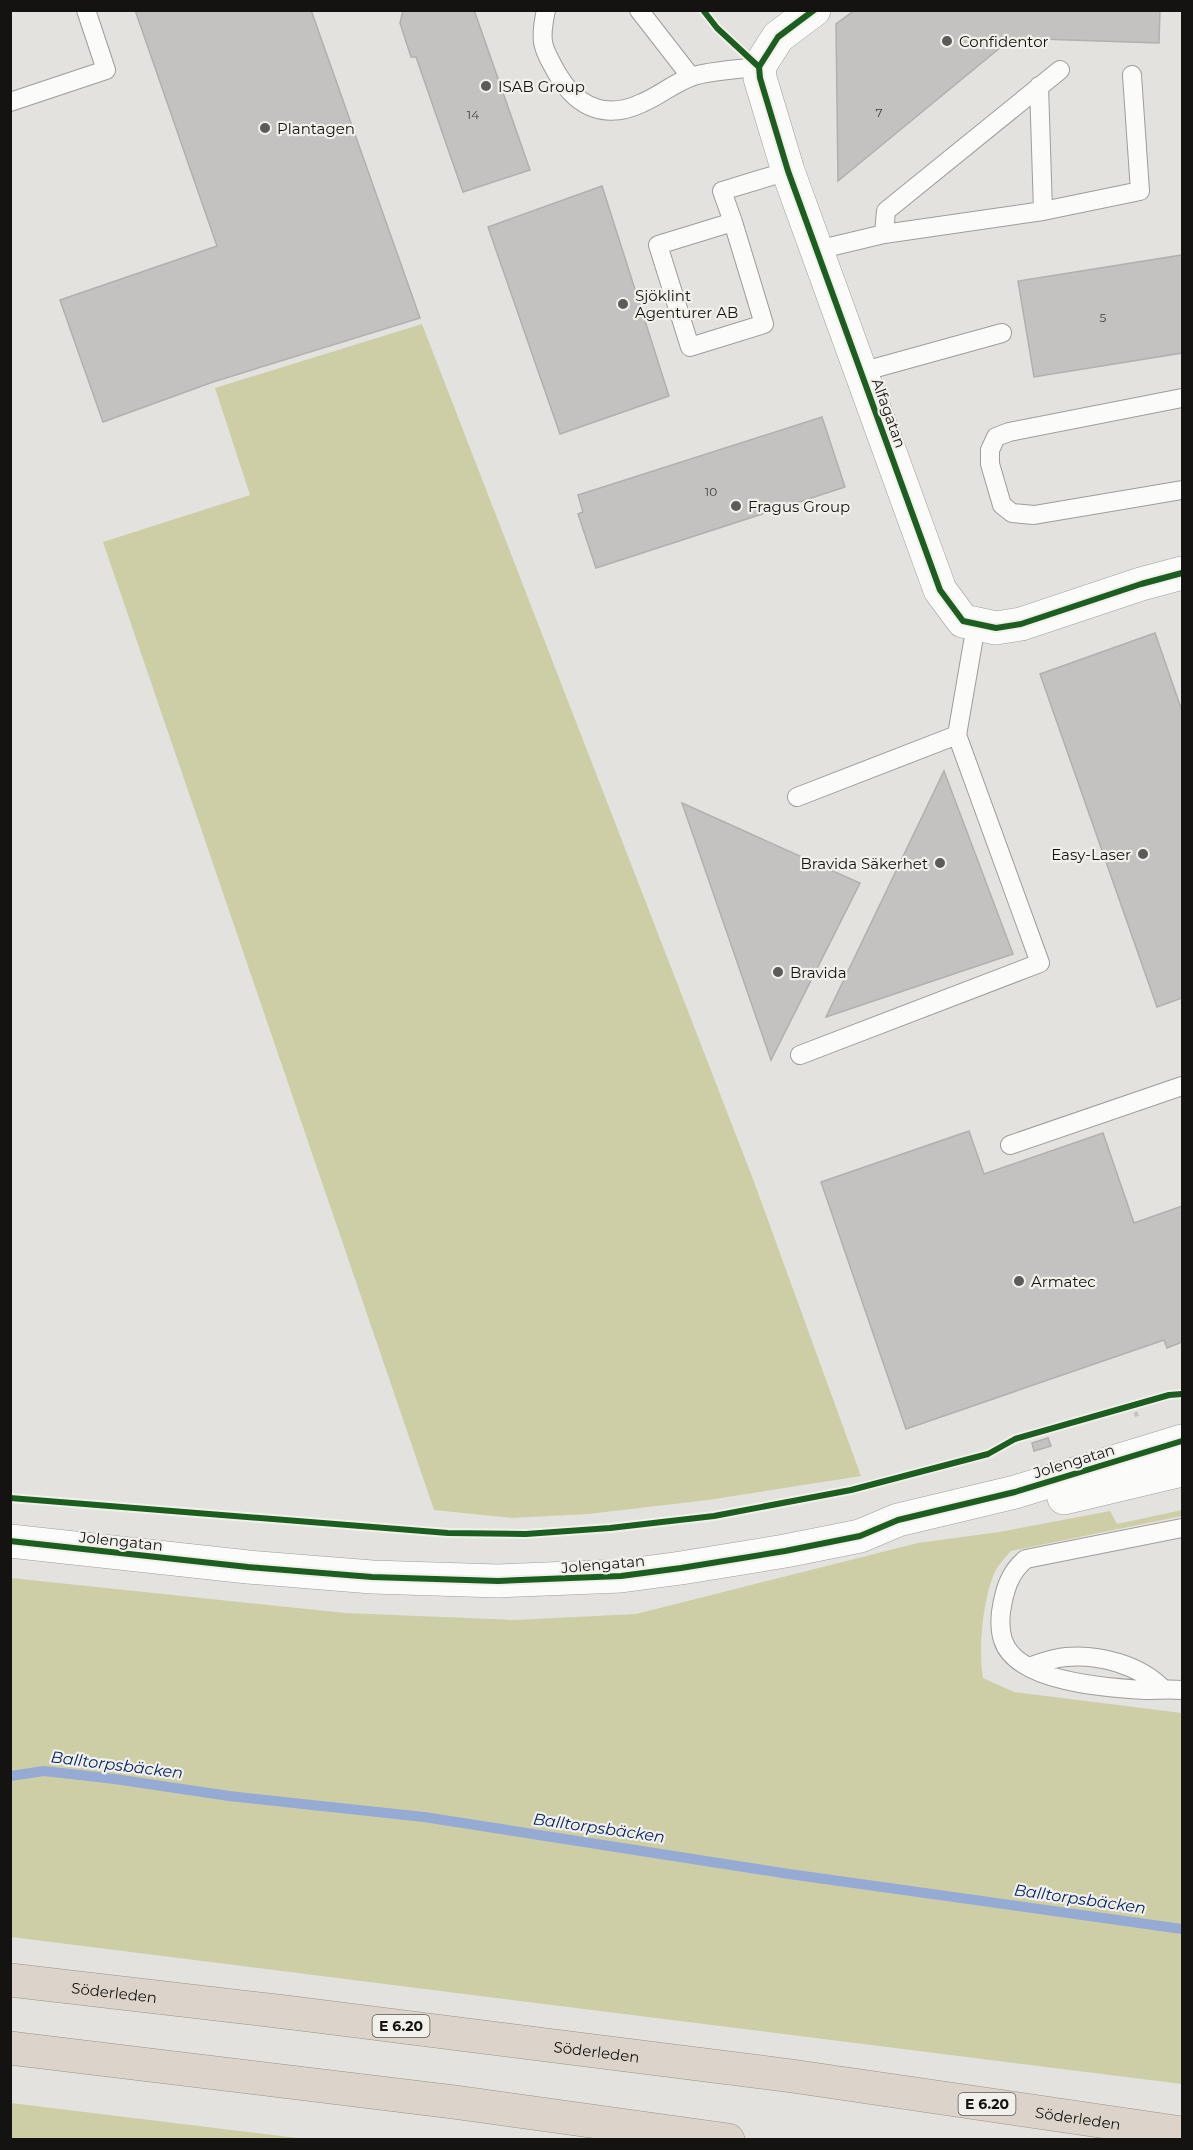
<svg xmlns="http://www.w3.org/2000/svg" width="1193" height="2150" viewBox="0 0 1193 2150" font-family="Montserrat,sans-serif">
  <style>
    .green { fill: #cecea6 }
    .lines { fill: none; stroke-linecap: round; stroke-linejoin: round }
    .stream { stroke: #95abd4; stroke-width: 10 }
    .building { fill: #c3c2c0; stroke: #b1b0ae; stroke-width: 1.5 }
    .service-casing { stroke: #9e9d9a; stroke-width: 20 }
    .minor-casing { stroke: #9e9d9a; stroke-width: 34 }
    .tertiary-casing { stroke: #9e9d9a; stroke-width: 34 }
    .trunk-casing { stroke: #9c9283; stroke-width: 34 }
    .path { stroke: #c2c2c2; stroke-width: 4; stroke-dasharray: 4.5 3; stroke-linecap: butt }
    .service { stroke: #fbfbfa; stroke-width: 18 }
    .minor { stroke: #fbfbfa; stroke-width: 33 }
    .tertiary { stroke: #fbfbfa; stroke-width: 33 }
    .trunk { stroke: #dcd4ca; stroke-width: 33 }
    .cycleway-casing { stroke: #f2f0ea; stroke-width: 10 }
    .cycleway { stroke: #1b5e20; stroke-width: 6 }
    .poi-dot { fill: #5c5b59; stroke: #f2f0ea; stroke-width: 2 }
    .labels { text-anchor: middle; dominant-baseline: central; stroke-width: 4.5; stroke-linejoin: round; paint-order: stroke }
    .number-label { font-size: 12px; fill: #403f3d }
    .shield { fill: #f2f0ea; stroke: #575552; stroke-width: 1.5 }
    .shield-label { font-size: 14px; font-weight: bold; fill: #141311 }
    .poi-label { font-size: 15px; fill: #141311; stroke: #f2f0ea; text-anchor: start }
    .street-label { font-size: 15px; fill: #141311; stroke: #f2f0ea }
    .water-label { font-size: 16px; font-style: italic; fill: #03256a; stroke: #f2f0ea }
  </style>
  <rect width="100%" height="100%" fill="#e3e2df"/>
  <path class="green" d="M422 324 753 1179 861 1476 708 1500 588 1514 512 1518 434 1510 103 542 250 495 215 388Z
    M1182 1510V1516L1011 1551C1005 1558 997 1566 994 1574 983 1600 978 1650 983 1678L1014 1692 1182 1713V2084L11 1937V1578L345 1613 514 1620 636 1614 918 1543 999 1532 1110 1511 1117 1524Z
    M11 2103 265 2134 306 2139H11Z"/>
  <g class="lines">
    <path class="stream" d="M10 1776 44 1771 115 1779 229 1796 424 1817 789 1874 1182 1929"/>
  </g>
  <path class="building" d="M135 10H311L420 318 213 382 103 422 60 300 217 246Z
    M403 10H474L530 170 463 192 416 57H411L400 23Z
    M855 10H1160L1159 43 1012 38 838 181 836 24Z
    M602 186 669 396 560 434 488 227Z
    M1182 255V353L1034 377 1018 281Z
    M822 417 845 487 596 568 578 514 583 512 578 495Z
    M1155 633 1182 711V998L1157 1007 1040 674Z
    M944 771 1013 954 826 1017Z
    M682 803 860 883 771 1060Z
    M969 1131 984 1174 1103 1133 1134 1223 1182 1206V1342L1167 1348 1164 1340 906 1429 821 1182Z
    M1048 1438 1051 1446 1034 1451 1032 1443Z"/>
  <g class="lines">
    <g class="service-casing">
      <path id="service" d="M546 10C539 42 542 47 558 75 578 108 606 120 642 103 659 96 674 83 691 77 707 71 740 69 759 67
        M639 10 691 77
        M1039 86 1043 211
        M10 102 106 70 86 10
        M733 222 658 245 690 347 764 324 733 222 722 191 788 171
        M884 234 886 211 1060 70
        M817 250 884 234 1043 211 1140 191 1132 75
        M861 372 1002 333
        M1182 398 1009 432 996 437 990 450V464L1002 505 1012 513 1034 515 1182 490
        M797 797 957 735
        M800 1055 1040 963 957 735 976 625
        M1010 1145 1182 1086
        M1182 1528 1026 1559C1009 1572 1004 1592 1001 1612 1000 1621 1000 1631 1003 1640 1016 1682 1108 1688 1145 1690 1158 1690 1170 1689 1182 1690
        M1029 1667C1040 1663 1053 1658 1066 1657 1099 1654 1140 1665 1163 1689"/>
    </g>
    <g class="minor-casing">
      <path id="minor" d="M814 10 778 37 759 67 760 78 788 171 940 590 963 621 996 628 1021 624 1141 584 1182 573"/>
    </g>
    <g class="tertiary-casing">
      <path id="tertiary" d="M1064 1498 1182 1470
        M10 1541 248 1567 372 1577 498 1581 621 1576 681 1568 785 1551 860 1536 898 1520 1015 1492 1182 1441"/>
    </g>
    <g class="trunk-casing">
      <g id="trunk">
        <path id="s1" d="M10 1980 285 2012 792 2076 1182 2133"/>
        <path d="M10 2048 454 2102 728 2140"/>
      </g>
    </g>
    <path class="path" d="M1133 1405 1138 1419"/>
    <use href="#service" class="service"/>
    <use href="#minor" class="minor"/>
    <use href="#tertiary" class="tertiary"/>
    <use href="#trunk" class="trunk"/>
    <g class="cycleway-casing">
      <path id="cycleway" d="M703 10 717 28 759 67
        M814 10 778 37 759 67 760 78 788 171 940 590 963 621 996 628 1021 624 1141 584 1182 573
        M10 1498 448 1533 526 1534 610 1528 714 1516 851 1490 988 1454 1015 1439 1169 1395 1182 1394
        M10 1541 248 1567 372 1577 498 1581 621 1576 681 1568 785 1551 860 1536 898 1520 1015 1492 1182 1441"/>
    </g>
    <use href="#cycleway" class="cycleway"/>
  </g>
  <g class="poi-dot">
    <circle cx="947" cy="41" r="6"/>
    <circle cx="486" cy="86" r="6"/>
    <circle cx="265" cy="128" r="6"/>
    <circle cx="623" cy="304" r="6"/>
    <circle cx="736" cy="506" r="6"/>
    <circle cx="1143" cy="854" r="6"/>
    <circle cx="940" cy="863" r="6"/>
    <circle cx="778" cy="972" r="6"/>
    <circle cx="1019" cy="1281" r="6"/>
  </g>
  <g class="labels">
    <g class="number-label">
      <text x="879" y="112">7</text>
      <text x="473" y="114">14</text>
      <text x="1103" y="317">5</text>
      <text x="711" y="491">10</text>
    </g>
    <g class="shield">
      <rect x="372.5" y="2015" width="57" height="22" rx="4.5"/>
      <rect x="958.5" y="2093" width="57" height="22" rx="4.5"/>
    </g>
    <g class="shield-label">
      <text x="401" y="2026">E 6.20</text>
      <text x="987" y="2104">E 6.20</text>
    </g>
    <g class="poi-label">
      <text x="959" y="41">Confidentor</text>
      <text x="498" y="86">ISAB Group</text>
      <text x="277" y="128">Plantagen</text>
      <text x="635" y="295">Sjöklint<tspan x="635" dy="17">Agenturer AB</tspan></text>
      <text x="748" y="506">Fragus Group</text>
      <text x="1131" y="854" text-anchor="end">Easy-Laser</text>
      <text x="928" y="863" text-anchor="end">Bravida Säkerhet</text>
      <text x="790" y="972">Bravida</text>
      <text x="1031" y="1281">Armatec</text>
    </g>
    <g class="street-label">
      <text transform="translate(889 413) rotate(70)">Alfagatan</text>
      <text transform="translate(1074 1461) rotate(-17)">Jolengatan</text>
      <text transform="translate(121 1541) rotate(6)">Jolengatan</text>
      <text transform="translate(603 1564) rotate(-5)">Jolengatan</text>
      <text stroke="none"><textPath href="#s1" startOffset="105">Söderleden</textPath></text>
      <text stroke="none"><textPath href="#s1" startOffset="591">Söderleden</textPath></text>
      <text stroke="none"><textPath href="#s1" startOffset="1077">Söderleden</textPath></text>
    </g>
    <g class="water-label">
      <text transform="translate(117 1765) rotate(7)">Balltorpsbäcken</text>
      <text transform="translate(599 1828) rotate(8)">Balltorpsbäcken</text>
      <text transform="translate(1080 1899) rotate(8)">Balltorpsbäcken</text>
    </g>
  </g>
  <rect width="1193" height="2150" fill="none" stroke="#141311" stroke-width="24"/>
</svg>
